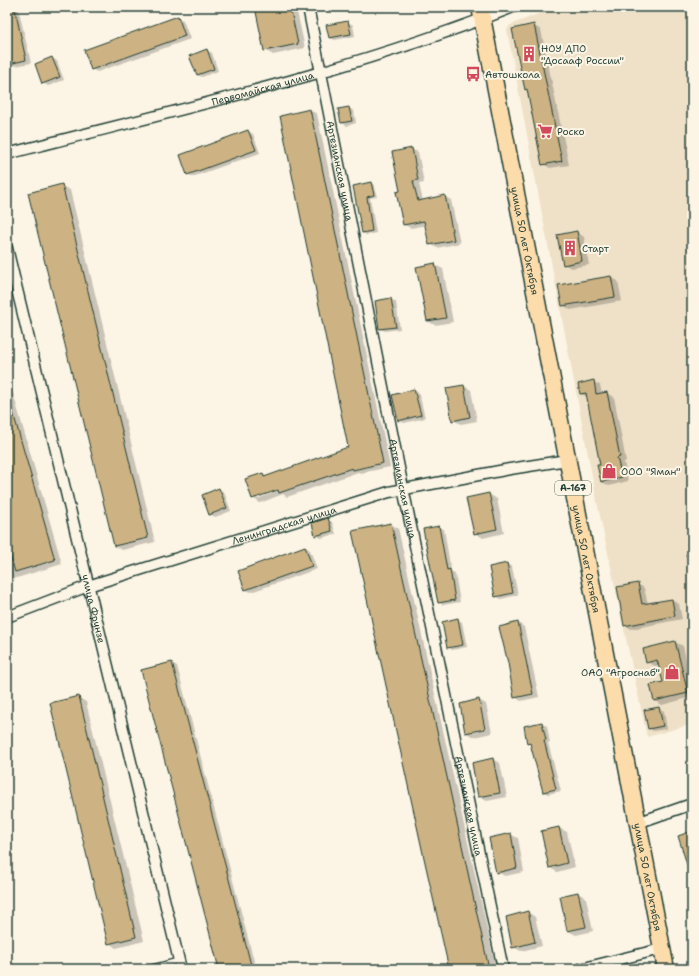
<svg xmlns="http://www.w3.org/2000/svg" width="699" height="976" viewBox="0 0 699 976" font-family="'Shantell Sans',sans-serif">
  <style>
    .built { fill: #eee1c8 }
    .shadow { fill: #0003; fill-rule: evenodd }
    .building { fill: #cdb383; stroke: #1f3d34 }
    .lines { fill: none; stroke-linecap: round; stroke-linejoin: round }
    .service-casing { stroke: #1f3d34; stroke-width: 8 }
    .minor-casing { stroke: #1f3d34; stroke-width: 13 }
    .trunk-casing { stroke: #1f3d34; stroke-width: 19 }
    .service { stroke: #fcf5e5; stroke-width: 5 }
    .minor { stroke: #fcf5e5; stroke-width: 10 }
    .trunk { stroke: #fddcac; stroke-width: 16 }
    .rail-casing { stroke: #1f3d34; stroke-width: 4.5 }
    .rail { stroke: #fcf5e5; stroke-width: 3; stroke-dasharray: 9; stroke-linecap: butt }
    .labels { text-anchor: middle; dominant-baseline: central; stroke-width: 4; stroke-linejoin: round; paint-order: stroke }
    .shield { fill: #fcf5e5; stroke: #617469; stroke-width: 1 }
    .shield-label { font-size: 9px; font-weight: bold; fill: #1f3d34 }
    .poi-label { font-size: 10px; fill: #1f3d34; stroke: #fcf5e5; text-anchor: start }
    .street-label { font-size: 10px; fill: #1f3d34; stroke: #fcf5e5 }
  </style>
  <rect width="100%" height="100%" fill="#fcf5e5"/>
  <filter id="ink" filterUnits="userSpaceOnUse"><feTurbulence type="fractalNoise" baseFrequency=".025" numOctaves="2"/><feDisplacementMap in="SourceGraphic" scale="8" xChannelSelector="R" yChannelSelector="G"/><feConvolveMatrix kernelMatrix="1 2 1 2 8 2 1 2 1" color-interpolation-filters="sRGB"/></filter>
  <g filter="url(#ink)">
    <path class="built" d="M556 7H692V724L647 737 597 502 507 30 510 25Z"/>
    <path class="shadow" d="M7 7H18L31 63 15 66 10 63 7 50Z
      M256 7H296L305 48 273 55 265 50Z
      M178 18 183 20 190 39 97 72 92 69Z
      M348 22 353 25 355 36 335 40 330 38Z
      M533 25 541 30 569 165 550 168 543 164 528 90 526 89Z
      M207 50 212 53 218 71 202 77 197 75Z
      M52 58 57 61 64 80 48 86 43 83Z
      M349 108 354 111 356 123 347 126 342 123Z
      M310 110 317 114 390 467 361 473 358 472 287 497 283 494 260 503 253 498 262 474 267 477 349 448ZM282 487 283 489 257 499V496Z
      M248 131 253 134 260 153 192 177 188 174Z
      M411 149 418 152 424 183 419 184 423 201 444 196 451 200 460 243 437 248 430 244 426 225 411 228 404 225 401 192Z
      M371 183 374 185 377 197 370 198 376 233 366 235 363 233 354 187Z
      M62 186 70 190 155 542 122 550 114 546Z
      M577 232 584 237 589 265 571 268 563 264Z
      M435 265 443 269 453 322 435 325 427 321Z
      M611 277 618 281 622 301 570 310 563 305Z
      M391 299 396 302 400 329 385 331 380 329 376 301Z
      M7 372 62 564 7 581V547H9L7 540Z
      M594 382 600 385 602 394 607 393 614 397 626 461 624 462 628 481 609 486 602 482 601 465 587 397 581 394 579 384Z
      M464 386 471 390 477 421 461 424 453 420Z
      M414 390 419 393 425 418 404 423 399 420Z
      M219 489 224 492 231 511 215 517 210 514Z
      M489 494 497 499 504 533 483 538 475 533Z
      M327 519 332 522 336 534 321 538 316 535Z
      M390 524 398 528 496 969H450Z
      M439 527 444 529 451 571 455 573 460 602 443 605 438 602Z
      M305 547 310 550 317 569 251 592 246 590 239 571Z
      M507 564 512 567 518 595 501 599 496 596Z
      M638 584 644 588 648 604 672 600 679 604 682 619 631 629 625 625Z
      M457 619 462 622 467 647 452 650 448 647Z
      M518 623 524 627 539 697 521 701 515 697 500 627Z
      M675 642 683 646 692 685V697L662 705 654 700 664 683 659 665 655 666 647 662 644 649Z
      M172 663 177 666 256 969H220Z
      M79 698 86 702 144 941 116 948 109 943Z
      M479 700 486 704 492 733 474 737 466 733 461 704Z
      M659 708 664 711 667 729 653 731 648 728Z
      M542 723 547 726 550 743H548L561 791 548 794 543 792 532 745 528 743Z
      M492 759 500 763 507 797 487 801 479 797Z
      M692 770V788L687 771Z
      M559 828 567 832 575 867 557 872 550 868Z
      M510 834 518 838 524 872 505 876 497 872Z
      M578 893 586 898 593 931 576 935 568 931Z
      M528 912 535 917 542 946 521 951 513 947Z"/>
    <path class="building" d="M255 7H290L298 44 264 51Z
      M15 9 26 60 9 64 7 54V11Z
      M178 16 185 36 91 70 84 50Z
      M348 21 351 34 329 38 326 25Z
      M534 24 562 161 542 165 527 89 525 90 512 29Z
      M207 49 214 69 197 75 189 56Z
      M52 57 60 77 42 84 35 64Z
      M349 107 352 121 341 123 338 109Z
      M310 109 383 463 353 470 352 468 279 493 278 490 252 499 245 479 263 473 264 477 348 447 280 116Z
      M248 130 256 150 187 175 180 155Z
      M412 148 418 180 413 181 418 201 445 195 454 240 429 245 424 221 403 225 396 192 400 191 392 152Z
      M371 182 374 195 367 197 372 231 362 233 353 186Z
      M62 184 148 538 114 546 28 193Z
      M577 231 582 261 563 265 557 235Z
      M435 263 446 318 427 321 416 267Z
      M611 276 615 297 562 306 558 285Z
      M391 298 396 327 379 329 375 301Z
      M594 380 596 394 607 392 620 457 617 458 622 477 601 482 597 465H600L586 393 580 394 578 384Z
      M464 385 470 417 452 421 446 388Z
      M414 389 421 415 398 421 392 395Z
      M7 402H10L55 560 15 572 7 544Z
      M219 488 227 508 209 515 202 495Z
      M489 493 497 529 474 534 466 498Z
      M328 518 332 531 315 536 312 523Z
      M391 523 431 704 489 969H449L422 849 352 531Z
      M439 526 447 570 450 569 455 600 438 603 423 529Z
      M305 546 312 566 245 590 238 571Z
      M507 563 513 593 495 597 489 567Z
      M638 583 642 604 672 599 675 616 624 626 617 587Z
      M458 618 463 645 447 648 442 622Z
      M518 622 533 694 514 698 508 663 499 627Z
      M675 641 688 693 654 701 650 685 663 682 657 660 646 663 643 649Z
      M172 662 238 914 252 969H219L163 754 141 670Z
      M79 696 136 937 108 944 50 703Z
      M479 699 485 729 465 733 460 704Z
      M659 707 663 726 648 729 644 710Z
      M542 722 546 740H544L556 789 543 792 530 743 527 744 524 726Z
      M493 758 500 793 478 797 472 763Z
      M559 827 567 863 549 868 541 831Z
      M692 831V873L690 874 678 836Z
      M511 833 517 868 496 873 489 838Z
      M578 892 586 927 567 931 560 896Z
      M528 911 535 942 512 948 506 917Z"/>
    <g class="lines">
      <g class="service-casing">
        <path id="service" d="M148 969 178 961"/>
      </g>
      <g class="minor-casing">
        <g id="minor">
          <path id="s1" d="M308 7 403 488 503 969"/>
          <path id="s2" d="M7 154C176 110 350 72 513 7"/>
          <path id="s3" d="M7 248 181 969"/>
          <path id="s4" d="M7 617 88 586 389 492 510 469 567 460"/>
          <path d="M637 823 692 804"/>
          <path d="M580 969 661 949"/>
        </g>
      </g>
      <g class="trunk-casing">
        <g id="trunk">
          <path id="s5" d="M480 7 666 969"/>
        </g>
      </g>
      <use href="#service" class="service"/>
      <use href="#minor" class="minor"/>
      <use href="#trunk" class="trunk"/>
      <g class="rail-casing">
        <path id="rail" d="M688 555 692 554"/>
      </g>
      <use href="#rail" class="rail"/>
    </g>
  </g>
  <defs>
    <g id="building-bare" transform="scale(1.2)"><path d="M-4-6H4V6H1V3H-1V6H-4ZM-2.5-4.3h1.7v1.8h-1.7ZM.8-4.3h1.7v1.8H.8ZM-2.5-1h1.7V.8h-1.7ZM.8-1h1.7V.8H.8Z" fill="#d1495b" stroke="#fcf5e5" stroke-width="2.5" paint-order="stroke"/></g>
    <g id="bus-bare" transform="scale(1.2)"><path d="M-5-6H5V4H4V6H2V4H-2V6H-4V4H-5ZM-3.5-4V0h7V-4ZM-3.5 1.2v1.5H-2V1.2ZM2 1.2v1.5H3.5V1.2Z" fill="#d1495b" stroke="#fcf5e5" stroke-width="2.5" paint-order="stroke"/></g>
    <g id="supermarket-bare" transform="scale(1.2)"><path d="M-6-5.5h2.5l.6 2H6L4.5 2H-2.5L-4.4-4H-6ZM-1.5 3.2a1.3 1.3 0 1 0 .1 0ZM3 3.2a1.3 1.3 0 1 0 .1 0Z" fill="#d1495b" stroke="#fcf5e5" stroke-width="2.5" paint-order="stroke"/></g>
    <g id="shop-bare" transform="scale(1.2)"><path d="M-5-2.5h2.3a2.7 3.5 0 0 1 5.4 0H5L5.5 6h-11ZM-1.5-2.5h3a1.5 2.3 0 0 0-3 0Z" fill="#d1495b" stroke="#fcf5e5" stroke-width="2.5" paint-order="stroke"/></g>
  </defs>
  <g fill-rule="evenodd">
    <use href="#building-bare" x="529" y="54"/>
    <use href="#bus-bare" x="473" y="74"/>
    <use href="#supermarket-bare" x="545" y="131"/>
    <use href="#building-bare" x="570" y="248"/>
    <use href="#shop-bare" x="609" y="471"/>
    <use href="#shop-bare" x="672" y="672"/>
  </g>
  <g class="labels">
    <rect class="shield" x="555" y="481" width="36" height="14" rx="3"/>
    <g class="shield-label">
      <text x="573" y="488">А-167</text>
    </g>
    <g class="poi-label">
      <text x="541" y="48">НОУ ДПО<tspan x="541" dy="12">"Досааф России"</tspan></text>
      <text x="485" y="74">Автошкола</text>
      <text x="557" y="131">Роско</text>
      <text x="582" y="248">Старт</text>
      <text x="621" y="471">ООО "Яман"</text>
      <text x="660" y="672" text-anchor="end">ОАО "Агроснаб"</text>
    </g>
    <g class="street-label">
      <text stroke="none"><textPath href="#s2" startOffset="264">Первомайская улица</textPath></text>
      <text stroke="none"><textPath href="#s1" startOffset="167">Артезианская улица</textPath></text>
      <text stroke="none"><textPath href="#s5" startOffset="238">улица 50 лет Октября</textPath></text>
      <text stroke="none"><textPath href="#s1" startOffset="491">Артезианская улица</textPath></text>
      <text stroke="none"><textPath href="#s4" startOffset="292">Ленинградская улица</textPath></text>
      <text stroke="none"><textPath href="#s5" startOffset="562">улица 50 лет Октября</textPath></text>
      <text stroke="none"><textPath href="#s3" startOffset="371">улица Фрунзе</textPath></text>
      <text stroke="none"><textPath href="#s1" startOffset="815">Артезианская улица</textPath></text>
      <text stroke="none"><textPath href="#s5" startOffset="886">улица 50 лет Октября</textPath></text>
    </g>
  </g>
  <rect width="699" height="976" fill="none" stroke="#fcf5e5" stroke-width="24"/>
  <rect x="12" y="12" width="675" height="952" fill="none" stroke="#1f3d34" stroke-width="1.5" filter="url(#ink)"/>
</svg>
